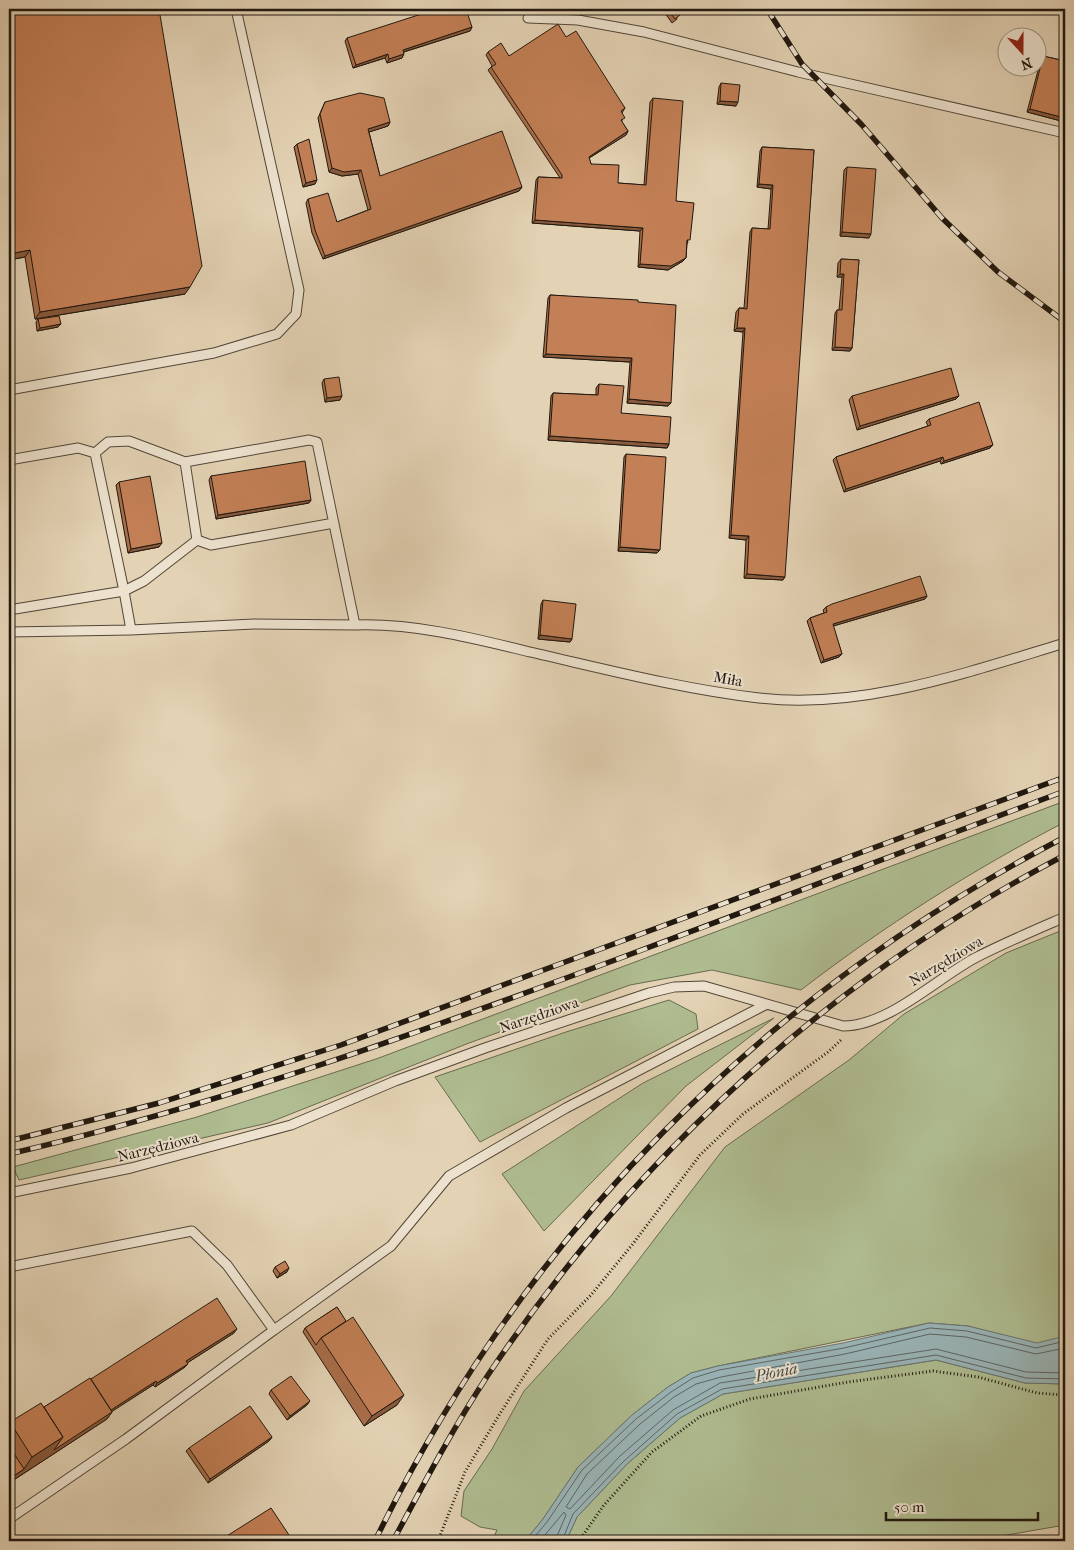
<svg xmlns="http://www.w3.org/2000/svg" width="1074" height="1550" viewBox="0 0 1074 1550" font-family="'IM FELL French Canon',serif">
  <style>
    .green { fill: #afbd91; stroke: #686a50 }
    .water { fill: #9ab5b8; stroke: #697674 }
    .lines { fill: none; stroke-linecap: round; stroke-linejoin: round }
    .shore { stroke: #5d6664; stroke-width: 1 }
    .service-casing { stroke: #514638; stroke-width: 11 }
    .path { stroke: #20180f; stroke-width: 3; stroke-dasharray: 1 2.5; stroke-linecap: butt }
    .service { stroke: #ede2ce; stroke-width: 9 }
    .rail-casing { stroke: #20180f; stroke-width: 5.5 }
    .rail { stroke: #ede2ce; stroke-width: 4; stroke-dasharray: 11; stroke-linecap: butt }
    .wall { fill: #a86d49; stroke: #20180f }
    .shaded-wall { fill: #88593c; stroke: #20180f }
    .building { fill: #c37f55; stroke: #20180f }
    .labels { text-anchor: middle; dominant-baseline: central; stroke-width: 4; stroke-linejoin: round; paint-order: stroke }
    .street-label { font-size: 15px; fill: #20180f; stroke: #ede2ce }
    .water-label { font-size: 16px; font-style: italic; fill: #4b4f4a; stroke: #ede2ce }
  </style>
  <rect width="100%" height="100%" fill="#e3d2b4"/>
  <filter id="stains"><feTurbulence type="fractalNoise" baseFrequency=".004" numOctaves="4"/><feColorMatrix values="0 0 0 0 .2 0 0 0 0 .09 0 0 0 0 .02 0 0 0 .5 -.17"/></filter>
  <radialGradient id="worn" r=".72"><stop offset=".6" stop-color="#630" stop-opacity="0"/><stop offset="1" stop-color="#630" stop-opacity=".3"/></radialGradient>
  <path class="green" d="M1065 801V822C972 870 884 926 801 990L712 970 630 985 469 1043 268 1123 19 1180 13 1167 197 1117 376 1059Z
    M1065 929V1338L1040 1346 968 1326 929 1323 718 1366 691 1373 668 1387 632 1415 578 1467 543 1519 525 1541H492L497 1530 480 1527 461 1516 464 1491 492 1449 524 1391 611 1296 725 1147 849 1060 904 1014 1006 953Z
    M669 1000 696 1014 698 1029 480 1142 435 1077 566 1032Z
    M774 1018 686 1086 544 1231 502 1174 643 1083Z
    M936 1360 1025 1383 1065 1384V1525L972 1541H566L577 1517 627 1464 680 1418 723 1394Z"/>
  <path class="water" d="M929 1323 968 1326 1037 1343 1065 1336V1384L1025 1383 936 1360 723 1394 680 1418 627 1464 577 1517 566 1541H525L543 1519 578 1467 632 1415 668 1387 691 1373 718 1366 843 1343Z"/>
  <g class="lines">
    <path class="shore" d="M1065 1348 1036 1354 966 1337 930 1334 845 1354 721 1377 696 1384 674 1397 640 1424 587 1474 566 1507 570 1509 620 1456 673 1410 720 1383 936 1349 1026 1372 1065 1373
      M531 1541 547 1522 582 1470 636 1419 671 1392 693 1378 719 1370 844 1348 930 1328 967 1331 1036 1348 1065 1341
      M540 1541 564 1512 566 1515 555 1541
      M562 1541 573 1514 624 1461 677 1414 722 1389 936 1355 1026 1378 1065 1379"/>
    <g class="service-casing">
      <path id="service" d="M528 18 578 20 644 32 798 72 1065 133
        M9 390 214 353 277 334 296 314 299 290 236 9
        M9 460 78 448 95 453
        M185 462 197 540
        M334 523 211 545 197 540 144 581 124 591 95 453 108 442 129 441 185 462 309 440 317 442 355 625C414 623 473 638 530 652 605 669 682 689 759 698 862 710 968 672 1065 643
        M9 610 124 591 131 630
        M9 632 131 630 254 624 355 625
        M9 1193 131 1168 291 1125 395 1081 485 1048 649 993 674 987 704 986 843 1026C888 1026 936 979 975 958 1004 943 1035 930 1065 917
        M9 1267 192 1231 227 1265 274 1330 126 1439 9 1519
        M274 1330 391 1246 449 1176 566 1108 765 1005"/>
    </g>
    <path class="path" d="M438 1541 465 1472 501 1412 548 1339 591 1295 632 1245 700 1155 743 1114 828 1052 841 1040
      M579 1541 604 1505 652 1452 701 1416 750 1399 848 1382 933 1371 978 1377 1037 1393 1065 1395"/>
    <use href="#service" class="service"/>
    <g class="rail-casing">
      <path id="rail" d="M767 9 802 64 862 125 942 218 998 272 1065 322
        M9 1141 159 1103 341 1045 1065 777
        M9 1154C219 1105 421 1032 623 957 771 902 918 846 1065 791
        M375 1541C524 1234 763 994 1065 837
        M393 1541C423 1485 453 1428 488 1375 635 1156 832 977 1065 855"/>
    </g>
    <use href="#rail" class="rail"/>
  </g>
  <path class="wall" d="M9 9 185 294 41 318 58 327 37 331 36 322 38 319H35L25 257 9 260Z
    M662 9H675L677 19 672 23Z
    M472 27 470 31 404 52 402 58 387 63 385 58 353 68 345 41 347 38Z
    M566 37 625 108 622 113V122L628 131 626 135 589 158 591 164 618 183 644 185 650 102 653 98 676 201 688 243H687L686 258 683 261 668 270 638 267 640 231 532 223 536 180 538 177 560 178 488 70 492 66 486 55 488 52 509 56Z
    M1043 56 1065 61V122L1027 112 1041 59Z
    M721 83 736 106 717 104 719 87Z
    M325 102 390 122 388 126 369 132 380 176 522 187 519 191 323 259 312 233 306 203 308 199 337 222 368 210 358 174 342 176 329 172 318 118Z
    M297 144 315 184 303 187 294 147Z
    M762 147 814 150 783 580 744 578 746 540 729 538 743 332 734 331 736 312 739 308H744L750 232 752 228 768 229 771 189 757 187 760 151Z
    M847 167 869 238 840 236 844 170Z
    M841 259 859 260 852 348 850 351 832 350 835 313 837 310H839L842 277H837L838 263Z
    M550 295 638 302 668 406 627 403 630 362 543 357 548 298Z
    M324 379 340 400 325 402 322 383Z
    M599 384 621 413 669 444 667 448 548 440 551 396 553 393 596 395V388Z
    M852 396H959L956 399 857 430 849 400Z
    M929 419 990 448 941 464 940 461 844 492 833 460 836 457 928 426 926 422Z
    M626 454 657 553 618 551 624 457Z
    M211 476 311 500 309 503 216 519 209 480Z
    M119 482 159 547 128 553 116 485Z
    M927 596 925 599 833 626 842 654 839 657 821 663 807 621 810 618 824 613 823 610 826 607Z
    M543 600 572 639 570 642 538 639 541 604Z
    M275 1267 287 1272 277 1278 273 1271Z
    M337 1307 397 1405 364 1426 303 1332 305 1328Z
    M234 1333 187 1363 185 1367 155 1387 153 1385 112 1411V1412L107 1419 9 1483V1424L10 1422 44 1407 91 1379Z
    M271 1390 307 1405 287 1420 269 1394Z
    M272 1437 269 1441 208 1483 186 1451 189 1448Z"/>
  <path class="shaded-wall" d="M472 27 470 31 400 53 403 50Z
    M388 54 385 58 353 68 356 65Z
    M404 54 402 58 387 63 389 59Z
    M720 101 738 102 736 106 717 104Z
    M1030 109 1065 118V122L1027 112Z
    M390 122 388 126 366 133 368 129Z
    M628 131 626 135 586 160 589 157Z
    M332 168 361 170 358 174 342 176 329 172Z
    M317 180 315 184 303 187 306 183Z
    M759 184 773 185 771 189 757 187Z
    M522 187 519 191 323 259 325 256Z
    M535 220 643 228 640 231 532 223Z
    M842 232 871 234 869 238 840 236Z
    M30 250 25 257 9 260V254Z
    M686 258 683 261 668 270 638 267 640 264Z
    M840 274H844L842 277H837Z
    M190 287 185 294 35 319 40 312Z
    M61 324 58 327 37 331 40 328Z
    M737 328H745L743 332 734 331Z
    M835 347 852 348 850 351 832 350Z
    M546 354 632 358 630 362 543 357Z
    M342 396 340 400 325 402 327 398Z
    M959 396 956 399 857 430 860 426Z
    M629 399 671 403 668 406 627 403Z
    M550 436 669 444 667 448 548 440Z
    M993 445 990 448 941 464 944 461Z
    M943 457 940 461 844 492 846 489Z
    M311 500 309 503 216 519 218 515Z
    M731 535 749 536 746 540 729 538Z
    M162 543 159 547 128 553 131 549Z
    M620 547 660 550 657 553 618 551Z
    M747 574 785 577 783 580 744 578Z
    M927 596 925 599 830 627 833 624Z
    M540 635 572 639 570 642 538 639Z
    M842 654 839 657 821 663 824 660Z
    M289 1268 287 1272 277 1278 280 1274Z
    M237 1329 234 1333 184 1365 186 1361Z
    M188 1364 185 1367 155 1387 157 1383Z
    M156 1381 153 1385 105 1416 108 1412Z
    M404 1395 397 1405 364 1426 372 1416Z
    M310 1401 307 1405 287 1420 290 1416Z
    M112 1412 107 1419 9 1483V1479L24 1469 32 1457 63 1437Z
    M272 1437 269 1441 208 1483 210 1479Z"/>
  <path class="building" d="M9 9H159L202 266 190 287 40 312 30 250 9 254Z
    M437 9H466L472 27 403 50 404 54 389 59 388 54 356 65 347 38Z
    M667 9H675L680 15 675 19Z
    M558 24 566 37 576 31 625 108 621 111 625 118 621 120 628 131 589 157 591 164 619 165 618 183 646 185 653 98 683 101 676 201 694 203 690 240H687L686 258 671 266 640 264 643 228 535 220 538 177 562 178V175L491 67 496 64 488 52 501 43 509 56Z
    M1043 56 1065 61V118L1030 109Z
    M721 83 740 85 738 102 720 101Z
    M360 93 384 98 390 122 368 129 380 176 502 131 522 187 325 256 315 230 308 199 328 193 337 222 371 209 361 170 344 172 332 168 320 114 325 102Z
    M309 139 317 180 306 183 297 144Z
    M762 147 814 150 785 577 747 574 749 536 731 535 745 328H737L739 308 747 309 752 228 770 229 773 185 759 184Z
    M847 167 876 169 871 234 842 232Z
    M841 259 859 260 852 348 835 347 837 310H842L844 274H840Z
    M550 295 638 300V302L676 305 671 403 629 399 632 358 546 354Z
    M59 316 61 324 40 328 38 319Z
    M951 368 959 396 860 426 852 396Z
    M339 377 342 396 327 398 324 379Z
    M599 384 624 386 621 413 671 417 669 444 550 436 553 393 598 395Z
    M979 402 993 445 944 461 943 457 846 489 836 457 931 425 929 419Z
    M626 454 666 457 660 550 620 547Z
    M305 461 311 500 218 515 211 476Z
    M150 476 162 543 131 549 119 482Z
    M920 576 927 596 833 624 842 654 824 660 810 618 827 612 826 607 832 604Z
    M543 600 576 604 572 639 540 635Z
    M285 1261 289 1268 280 1274 275 1267Z
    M217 1298 237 1329 186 1361 188 1364 157 1383 156 1381 111 1410 91 1379Z
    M337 1307 346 1321 321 1338 316 1345 305 1328Z
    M353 1317 404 1395 372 1416 321 1338Z
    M291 1376 310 1401 290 1416 271 1390Z
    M90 1378 112 1412 54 1450 63 1437 44 1407Z
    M41 1403 63 1437 32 1457 10 1422Z
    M250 1406 272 1437 210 1479 189 1448Z
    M9 1446 24 1469 9 1479Z
    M271 1508 293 1541H219Z"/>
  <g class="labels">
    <g class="street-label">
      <text transform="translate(728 679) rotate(10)">Miła</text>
      <text transform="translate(946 961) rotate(-31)">Narzędziowa</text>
      <text transform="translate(539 1015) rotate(-19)">Narzędziowa</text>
      <text transform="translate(158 1147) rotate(-14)">Narzędziowa</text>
    </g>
    <g class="water-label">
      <text transform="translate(776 1372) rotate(-12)">Płonia</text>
    </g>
  </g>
  <rect width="1074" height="1550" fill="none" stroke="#e3d2b4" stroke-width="30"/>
  <rect x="10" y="10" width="1054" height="1530" fill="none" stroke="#20180f" stroke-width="2.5"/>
  <rect x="15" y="15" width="1044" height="1520" fill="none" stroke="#20180f"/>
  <g transform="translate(1022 52) rotate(159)"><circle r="24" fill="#ede2ce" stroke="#9b9182"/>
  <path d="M0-4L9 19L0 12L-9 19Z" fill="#8f2418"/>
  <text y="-8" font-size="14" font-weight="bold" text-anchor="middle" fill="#20180f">N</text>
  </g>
  <path d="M886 1512v8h152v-8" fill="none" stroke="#20180f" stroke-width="2.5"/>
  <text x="894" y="1512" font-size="15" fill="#20180f" stroke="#ede2ce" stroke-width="4" paint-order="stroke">50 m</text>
  <rect width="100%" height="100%" filter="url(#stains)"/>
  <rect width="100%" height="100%" fill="url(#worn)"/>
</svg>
